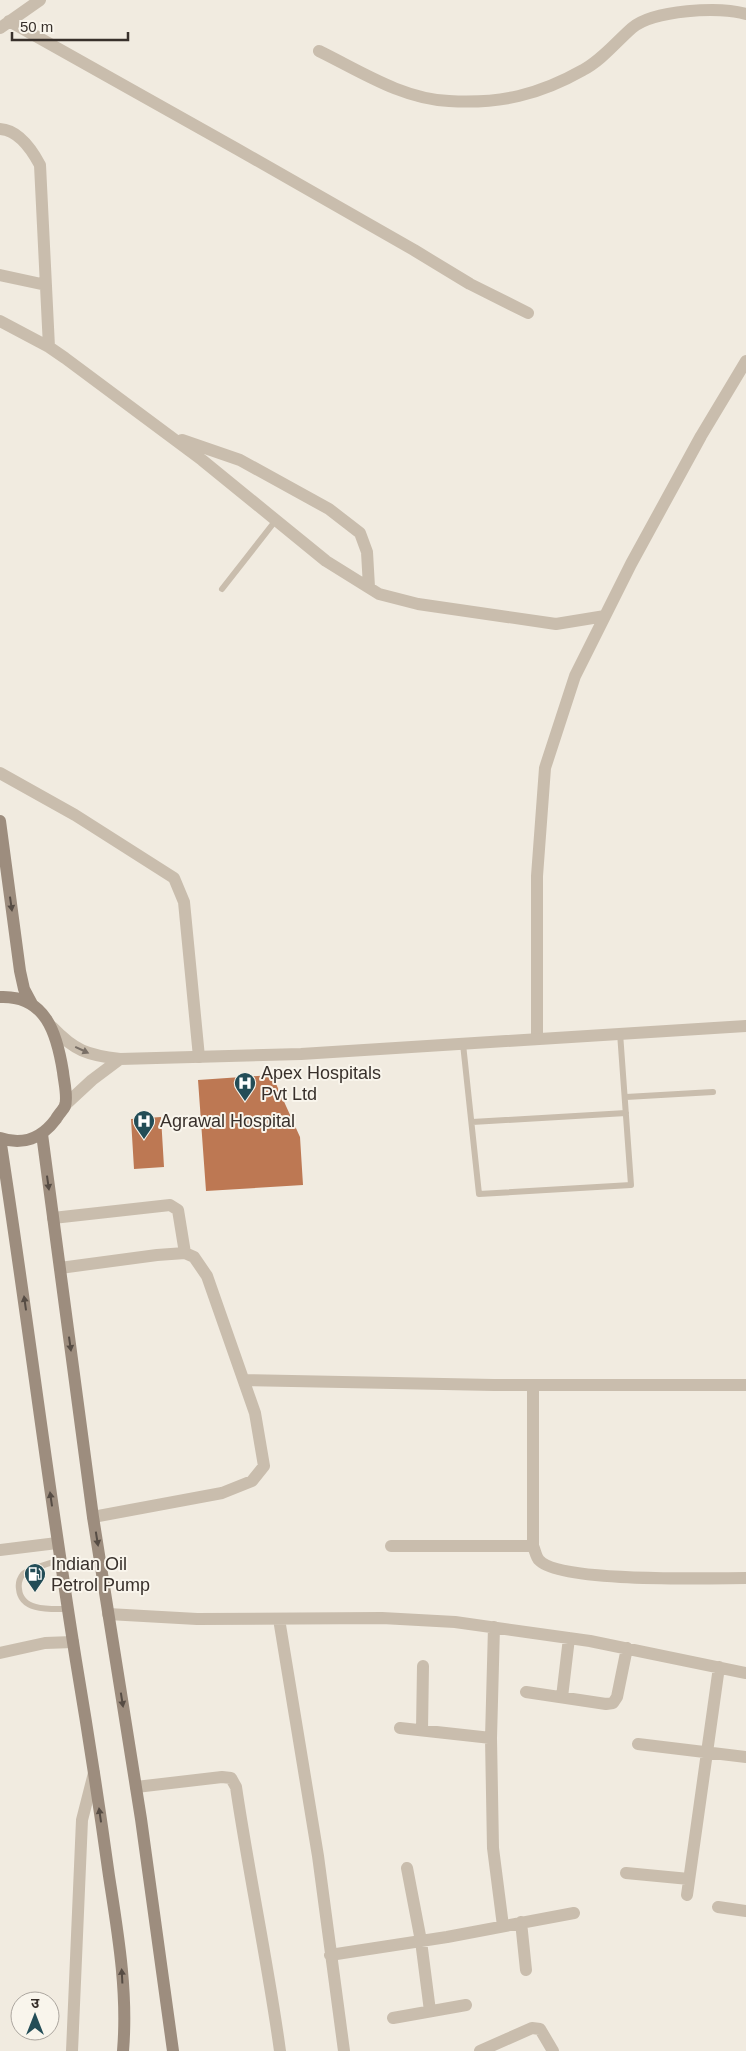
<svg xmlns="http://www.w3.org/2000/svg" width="746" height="2051" viewBox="0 0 746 2051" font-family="Helvetica,'Noto Sans Devanagari',sans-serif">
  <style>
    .building { fill: #bd7853 }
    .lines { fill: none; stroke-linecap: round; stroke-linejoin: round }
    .service { stroke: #c9bdad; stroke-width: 6 }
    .minor { stroke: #c9bdad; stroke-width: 12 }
    .tertiary { stroke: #c9bdad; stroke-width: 12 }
    .secondary { stroke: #9d8d7e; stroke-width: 12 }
    .oneway { fill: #564c44 }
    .oneway2 { fill: #796f66 }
    .labels { text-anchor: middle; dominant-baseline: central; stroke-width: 4; stroke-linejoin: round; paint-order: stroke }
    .poi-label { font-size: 18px; fill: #38302b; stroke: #f9f5ec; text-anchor: start }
  </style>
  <rect width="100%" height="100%" fill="#f1ebe0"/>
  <path class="building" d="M272 1075 300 1137 303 1185 206 1191 198 1080Z
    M161 1117 164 1167 134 1169 131 1119Z"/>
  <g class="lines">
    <path class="service" d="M222 589 276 520
      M463 1044 479 1194 631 1185 620 1033
      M626 1097 713 1092
      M472 1122 626 1113
      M60 1560C51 1563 29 1569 23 1574 19 1579 18 1583 19 1589 21 1612 52 1609 68 1609"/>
    <path class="minor" d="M9 21 237 149 414 250 470 284 528 313
      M0 28 40 0
      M319 51C360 71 402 99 449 101 500 104 539 95 583 70 602 60 616 42 632 28 653 10 720 6 746 14
      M0 129C18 130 32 150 40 165L49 347
      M0 275 46 285
      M0 321 49 347 65 358 202 460 326 561 379 594 418 604 556 624 605 616
      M182 440 240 460 329 509 360 533 367 552 369 587
      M0 773 75 815 174 878 184 902 199 1057
      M537 1039V876L545 768 575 676 631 564 701 436 746 361
      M53 1218 170 1205 178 1210 185 1253
      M60 1268 157 1255 185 1253 194 1257 207 1276 255 1413 264 1466 252 1481 222 1493 93 1517
      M244 1380 494 1385H746
      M533 1385V1546C535 1550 536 1557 539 1560 558 1583 711 1578 746 1578
      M391 1546H533
      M108 1614 197 1619 382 1618 455 1622 590 1641 746 1673
      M279 1619 318 1856 344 2051
      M0 1653 45 1643 73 1642
      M526 1692 606 1704 613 1703 617 1697 627 1648
      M562 1697 569 1638
      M400 1728 491 1738 494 1627
      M422 1730 423 1666
      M491 1738 493 1848 503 1926
      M638 1744 746 1757
      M136 1787 222 1777 231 1778 236 1787C249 1875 268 1963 280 2051
      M407 1868 421 1941 430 2011
      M626 1873 689 1879
      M687 1895 719 1667
      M718 1907 746 1911
      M521 1922 526 1970
      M330 1955 447 1937 574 1913
      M393 2018 466 2005
      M72 2051 82 1820 94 1773
      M480 2051 532 2028 540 2029 553 2051"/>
    <path class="tertiary" d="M52 1027C75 1051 87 1055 120 1059L301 1054 746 1026
      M65 1105 92 1080 120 1059
      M0 1550 57 1543"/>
    <path class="secondary" d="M0 821 20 971 24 989 32 1004
      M0 997C46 995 57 1034 63 1072 64 1082 68 1097 65 1106 63 1110 58 1115 56 1119 42 1138 23 1146 0 1138
      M42 1134 93 1517 141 1819 173 2051
      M0 1138C27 1312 48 1487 76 1661 88 1732 99 1804 109 1876 118 1934 128 1992 123 2051"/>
  </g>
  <defs><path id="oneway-solid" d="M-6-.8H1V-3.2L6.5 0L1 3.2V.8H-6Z" transform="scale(1.25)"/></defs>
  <g class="oneway">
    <use href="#oneway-solid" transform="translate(11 904) rotate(82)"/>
    <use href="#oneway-solid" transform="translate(48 1183) rotate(82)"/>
    <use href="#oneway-solid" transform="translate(25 1303) rotate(-98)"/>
    <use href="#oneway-solid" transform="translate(70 1344) rotate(82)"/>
    <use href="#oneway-solid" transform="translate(51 1499) rotate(-98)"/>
    <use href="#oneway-solid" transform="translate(97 1539) rotate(81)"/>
    <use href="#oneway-solid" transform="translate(122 1700) rotate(81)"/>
    <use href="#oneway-solid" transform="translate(100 1815) rotate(-98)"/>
    <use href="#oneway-solid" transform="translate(122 1976) rotate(-93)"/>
  </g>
  <use class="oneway2" href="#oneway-solid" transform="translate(82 1050) rotate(25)"/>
  <defs>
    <g id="hospital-pin" transform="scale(1.125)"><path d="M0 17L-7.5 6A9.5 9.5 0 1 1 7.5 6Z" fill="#234d57" stroke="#f9f5ec"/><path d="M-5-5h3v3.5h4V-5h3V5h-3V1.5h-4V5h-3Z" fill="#fff"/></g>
    <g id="fuel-pin" transform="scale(1.125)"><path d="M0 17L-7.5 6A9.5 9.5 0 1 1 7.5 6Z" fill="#234d57" stroke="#f9f5ec"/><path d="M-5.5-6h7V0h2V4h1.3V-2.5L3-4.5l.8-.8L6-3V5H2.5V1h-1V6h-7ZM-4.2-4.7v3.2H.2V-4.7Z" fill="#fff"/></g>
  </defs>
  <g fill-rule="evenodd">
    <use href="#hospital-pin" x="245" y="1083"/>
    <use href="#hospital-pin" x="144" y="1121"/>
    <use href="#fuel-pin" x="35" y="1574"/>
  </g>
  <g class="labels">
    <g class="poi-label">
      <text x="261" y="1073">Apex Hospitals<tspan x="261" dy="21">Pvt Ltd</tspan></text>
      <text x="160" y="1121">Agrawal Hospital</text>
      <text x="51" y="1564">Indian Oil<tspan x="51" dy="21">Petrol Pump</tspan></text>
    </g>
  </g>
  <g transform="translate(35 2016)"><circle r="24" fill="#f9f5ec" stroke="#aca69f"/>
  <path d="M0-4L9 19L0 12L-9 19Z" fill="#234d57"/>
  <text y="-8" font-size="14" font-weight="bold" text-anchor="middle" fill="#38302b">उ</text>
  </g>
  <path d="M12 32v8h116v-8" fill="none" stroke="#38302b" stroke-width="2.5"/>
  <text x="20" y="32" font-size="15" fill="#38302b" stroke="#f9f5ec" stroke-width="4" paint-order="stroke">50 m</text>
</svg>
